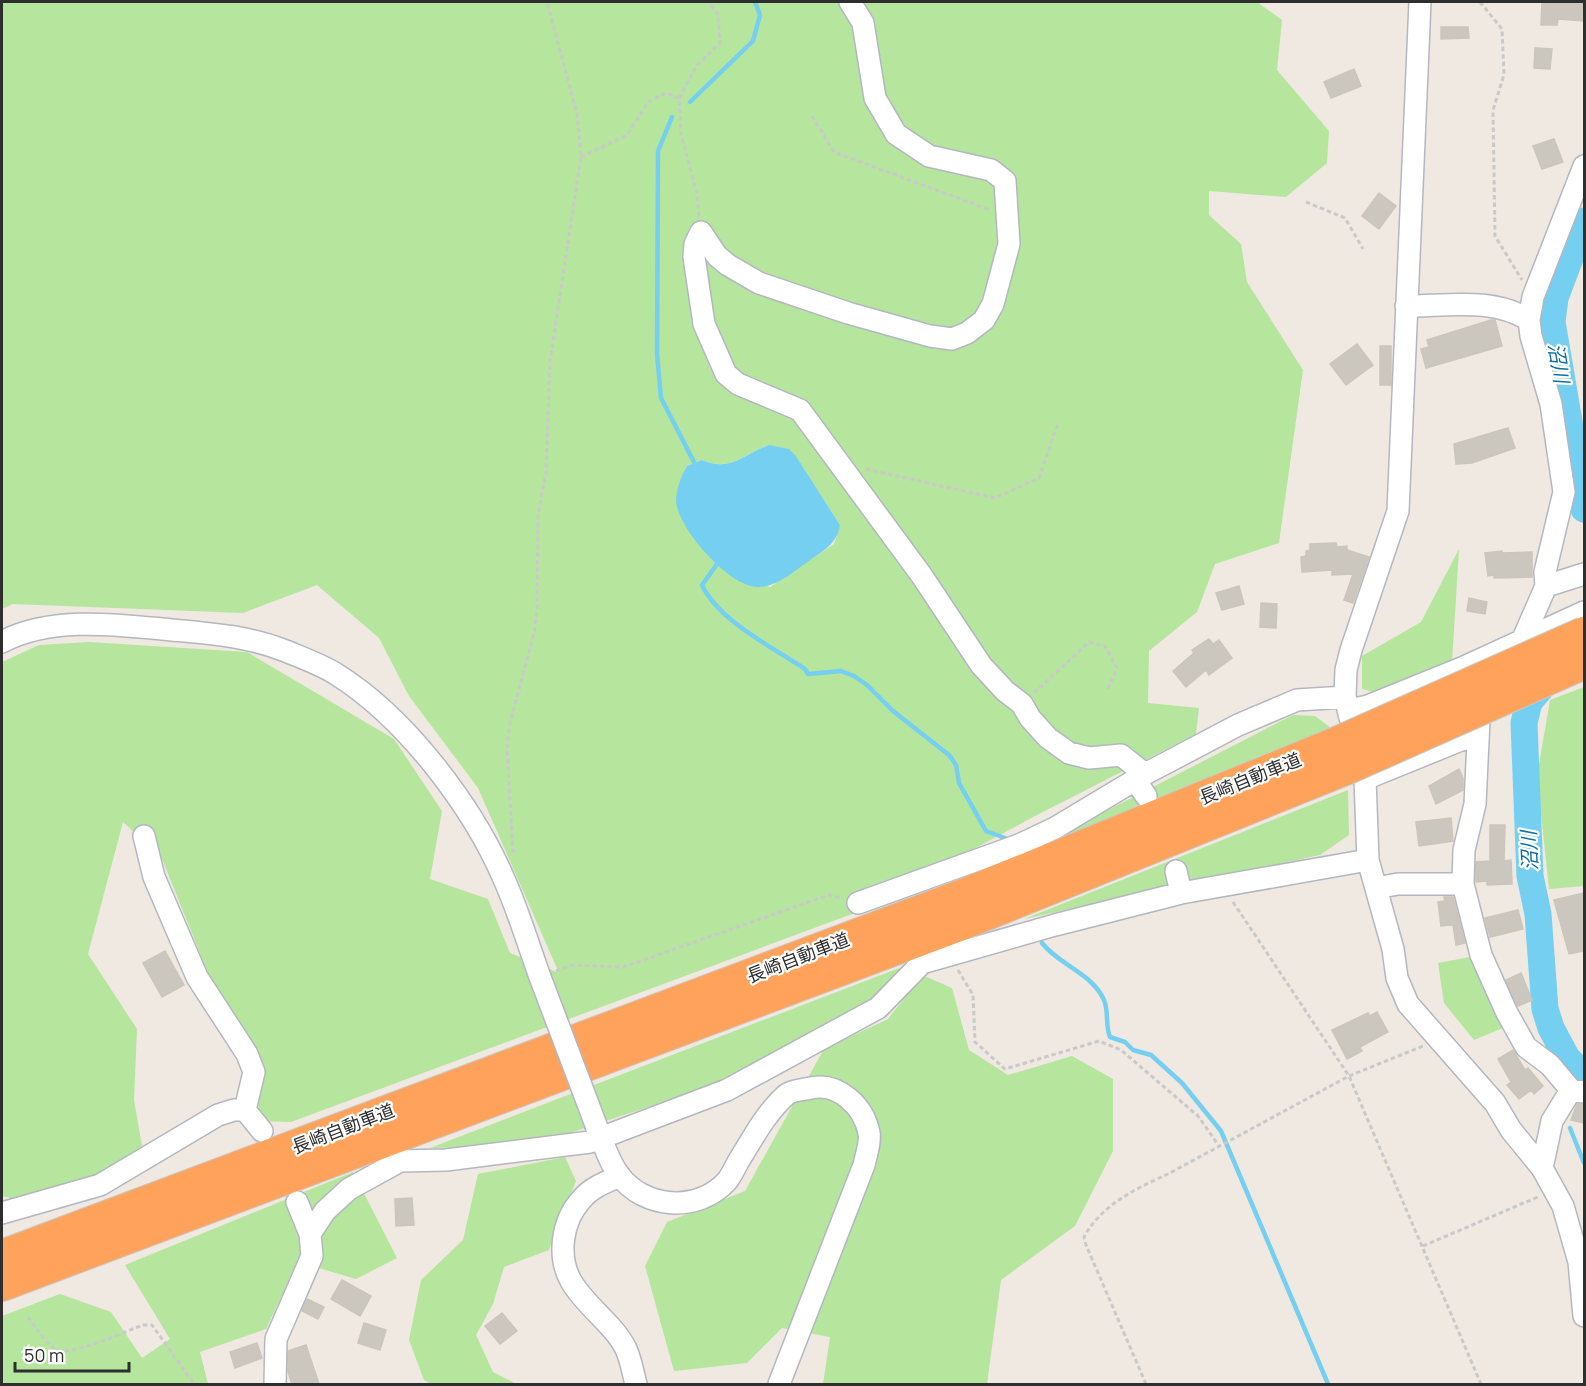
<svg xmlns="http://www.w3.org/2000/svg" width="1586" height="1386" viewBox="0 0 1586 1386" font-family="Manrope,'Noto Sans JP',sans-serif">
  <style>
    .green { fill: #b6e59e; fill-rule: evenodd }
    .water { fill: #75cff0 }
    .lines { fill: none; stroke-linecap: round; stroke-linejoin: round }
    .stream { stroke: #75cff0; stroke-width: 4.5 }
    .river { stroke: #75cff0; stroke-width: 27 }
    .building { fill: #cbc7bf; stroke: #cbc5ba; stroke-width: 1.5 }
    .minor-casing { stroke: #b4b7c1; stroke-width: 24 }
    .highway-casing { stroke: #c9c9c9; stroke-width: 34 }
    .path { stroke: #c9c9c9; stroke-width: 3; stroke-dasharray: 4.5 3; stroke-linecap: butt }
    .minor { stroke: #fff; stroke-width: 21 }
    .highway { stroke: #ffa35c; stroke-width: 32 }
    .minor-bridge-casing { stroke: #b4b7c1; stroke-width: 24; stroke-linecap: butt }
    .highway-bridge-casing { stroke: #c9c9c9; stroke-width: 34; stroke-linecap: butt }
    .minor-bridge { stroke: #fff; stroke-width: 21 }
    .highway-bridge { stroke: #ffa35c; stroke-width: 32 }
    .labels { text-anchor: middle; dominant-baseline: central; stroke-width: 4.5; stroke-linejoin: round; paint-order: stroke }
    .street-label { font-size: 18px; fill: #2e2e2e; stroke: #fff }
    .water-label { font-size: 20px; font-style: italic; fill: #0d6fa3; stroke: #fff }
  </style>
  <rect width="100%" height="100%" fill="#efe9e1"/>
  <path class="green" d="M2 2H1257L1282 20 1277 70 1329 131 1327 163 1286 197 1209 191V215L1241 244 1247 282 1303 370 1279 543 1215 564 1197 612 1149 651 1148 703 1199 708 1196 734 1039 814 852 914 291 1122 257 1121 262 1065 208 973 162 859 123 822 88 954 137 1029 134 1100 143 1152 94 1177 14 1199 2 1196V662L39 645 89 642 247 652 394 739 442 811 430 879 488 899 510 953 559 973 478 788 409 696 379 638 317 585 243 613 13 604 2 609ZM769 445 796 456 840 525 834 544 770 587 712 560 679 484 687 466 702 460C730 472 743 454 769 445Z
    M1459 549 1452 663 1381 694 1362 689V656L1421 622Z
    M1584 687V886L1549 889 1537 776 1550 700Z
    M1293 715 1315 716 1335 731 1036 847Z
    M1348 790 1349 835 1320 855 1024 919Z
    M1470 957 1503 1028 1474 1040 1444 1003 1438 963Z
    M907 965 865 1009 715 1085 530 1146 430 1148Z
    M922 975 952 988 969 1050 1008 1075 1072 1056 1113 1079V1151L1075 1226 1001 1280 987 1384H823L830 1337 782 1328 747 1363 674 1371 645 1266 667 1222 745 1191 824 1049 888 1019Z
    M565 1157 576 1181 549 1250 504 1267 493 1304 476 1335 493 1372 516 1384H430L424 1380 409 1340 421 1280 463 1240 478 1174Z
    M353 1172 397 1258 356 1279 298 1262 266 1329 200 1352 208 1384H2V1316L60 1294 111 1312 142 1358 170 1339 125 1265Z"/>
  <path class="water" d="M769 445 789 449 796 456 840 525C837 544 824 550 809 561 794 571 776 588 757 587 729 586 678 529 676 501 676 490 681 476 687 466L702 460C731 472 742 455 769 445Z"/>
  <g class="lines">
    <path class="stream" d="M690 102 753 41 760 15 755 2
      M672 117 658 151 657 354 661 398 696 466
      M720 560 702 585C719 621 772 647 805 669L808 674 841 671 854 676 867 685 893 711 949 755 956 765 959 783 986 831 1005 838
      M1042 943C1059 965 1092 973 1104 1000 1109 1012 1105 1025 1110 1037L1125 1042 1133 1050 1151 1055 1182 1083 1221 1131 1328 1384
      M1570 1128 1584 1163"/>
    <path class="river" d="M1584 221 1555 298 1552 322 1584 509
      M1550 677 1529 702 1524 723 1530 876 1538 914 1545 1009 1551 1028 1567 1058 1584 1075"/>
  </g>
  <path class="building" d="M1542 2 1584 3V21L1558 19 1557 25H1541Z
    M1441 27H1468L1469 38 1441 39Z
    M1535 48 1552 49 1550 69 1534 68Z
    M1354 69 1361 86 1331 98 1324 82Z
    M1554 139 1563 162 1542 169 1533 146Z
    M1379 193 1396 206 1379 229 1362 216Z
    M1491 320H1495L1502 346 1426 368 1421 349 1429 347 1427 340Z
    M1357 344 1373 365 1346 385 1330 364Z
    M1380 346H1391V385H1380Z
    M1508 428 1515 448 1472 463 1456 464 1454 444Z
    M1336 543 1337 547 1347 546V550L1369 557 1353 603 1344 600 1353 574 1332 575V570L1302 572 1301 557 1306 556V551L1310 550V544Z
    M1502 551V553L1532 552V577L1494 578V575L1488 576 1485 553Z
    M1239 586 1244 604 1222 610 1216 593Z
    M1469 598 1487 602 1485 614 1467 611Z
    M1261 603 1277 604 1276 628 1260 627Z
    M1209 639 1213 644 1219 640 1232 658 1209 675 1206 670 1186 687 1173 671 1194 653 1192 650Z
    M1459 769 1463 778V790L1436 804 1429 786Z
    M1451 818 1453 841 1419 846 1416 822Z
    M1490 825H1505L1504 861 1511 860 1512 884 1487 885V881L1476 882V862L1490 861Z
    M1584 893V951L1569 954 1554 900Z
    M1444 897H1453L1460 924 1441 926 1438 902 1445 901Z
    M1518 910 1523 929 1490 937 1485 918Z
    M1460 924 1465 943 1456 945 1453 925Z
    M165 951 184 985 162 997 143 963Z
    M1521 973 1532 1000 1518 1006 1506 980Z
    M1377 1012 1388 1032 1360 1047 1362 1051 1347 1059 1332 1030 1368 1013 1370 1016Z
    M1513 1050 1525 1070 1528 1068 1543 1086 1534 1094 1531 1090 1519 1099 1507 1085 1511 1082 1498 1059Z
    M1577 1104H1584V1123L1571 1120Z
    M412 1198 414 1225 396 1226 395 1199Z
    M342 1280 371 1296 360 1316 331 1299Z
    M307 1299 324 1307 318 1319 302 1311Z
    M502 1313 517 1331 500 1344 485 1326Z
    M364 1323 386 1330 380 1350 358 1343Z
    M257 1343 262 1358 235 1368 230 1352Z
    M306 1345 319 1384H292L288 1372V1351Z"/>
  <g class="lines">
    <g class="minor-casing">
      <path id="minor" d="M850 2 863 23 875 98 896 134 929 156 991 170 1005 181 1009 244 993 304 984 320 967 333 952 339 930 336 848 313 759 283 728 265 717 256 701 232 695 244 694 257 704 324 726 374 738 384 800 410 922 576 981 665 1005 691 1022 704 1030 718 1048 738 1069 753 1089 758 1121 755 1145 774
        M1420 2 1398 511 1351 650 1346 670 1345 697 1365 779 1368 860 1393 949 1397 978 1408 1004 1495 1103 1511 1130 1542 1168 1563 1206 1579 1262 1584 1316
        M1406 306C1447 306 1493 297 1529 320L1531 336 1551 404 1564 492 1545 572 1546 586 1522 641
        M1529 320 1533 297 1584 166
        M1546 586 1584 574
        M2 642C49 617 111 624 162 629 202 633 245 635 283 650 300 657 320 664 336 674 405 717 472 805 504 879 518 910 528 944 540 977
        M1462 668 1479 720 1475 804 1464 850 1463 884 1481 955 1507 1013 1526 1047 1550 1065 1571 1090 1584 1092
        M1349 710 1368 706 1462 668 1584 612
        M1365 779 1461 740 1478 736
        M1136 781 1146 796
        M144 836 154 877 197 977 247 1054 254 1072 245 1110
        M1176 871 1181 893
        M1376 888 1398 884H1463
        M858 903 1019 845 1055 828 1145 774 1238 725 1297 700 1345 697
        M596 1126C604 1143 608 1161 619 1175 644 1209 698 1213 727 1181 731 1176 735 1168 738 1162 753 1138 765 1114 786 1095 792 1090 803 1090 811 1088 839 1082 864 1107 869 1133 871 1142 866 1155 864 1165L779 1384
        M1542 1168 1552 1121 1571 1090
        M620 1176C606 1182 590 1188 581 1200 562 1221 557 1256 571 1281 585 1306 614 1324 626 1349 631 1360 633 1373 636 1384
        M2 1213 100 1185 218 1115 234 1110H245L262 1131
        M310 1234 325 1211 349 1189 400 1161 446 1160 590 1142 727 1090 878 1008 922 963 1055 925 1181 893 1368 860
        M275 1384 276 1339 312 1256 310 1234 297 1202"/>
    </g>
    <g class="highway-casing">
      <path id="highway" d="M2 1256 958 897 1334 744
        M2 1285 967 922 1348 768"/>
    </g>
    <path class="path" d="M1480 2 1502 29 1504 75 1493 110 1495 236 1522 280
      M679 98 697 65 720 43 718 15 709 2
      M812 116 834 152 990 210
      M581 157 627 135 649 101 666 93 679 98 681 135 697 194 699 217
      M1306 202 1345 218 1363 249
      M866 469 995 498 1039 478 1058 423
      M1034 693 1089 642 1105 646 1117 668 1107 691
      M513 853 507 749 510 723 534 634 537 608 538 515 546 472 550 361 581 157 577 114 547 2
      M1233 902 1349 1076 1481 1384
      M958 970 973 995 975 1042 1005 1069 1099 1041 1121 1050 1198 1116 1219 1146
      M556 971 572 965 623 967 829 895 841 898
      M1423 1246 1540 1196
      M28 1317C36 1327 45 1343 56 1350 70 1357 126 1331 143 1325H152L194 1384
      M1146 1384 1086 1245 1084 1237C1101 1205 1137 1188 1168 1174L1349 1076 1423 1046"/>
    <use href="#minor" class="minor"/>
    <use href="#highway" class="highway"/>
    <g class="minor-bridge-casing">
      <path id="minor-bridge" d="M540 977 596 1125"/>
    </g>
    <g class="highway-bridge-casing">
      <path id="highway-bridge" d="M1334 744 1584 633
        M1348 768 1584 663"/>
    </g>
    <use href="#minor-bridge" class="minor-bridge"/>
    <use href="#highway-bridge" class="highway-bridge"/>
  </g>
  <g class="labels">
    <g class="street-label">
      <text transform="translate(1250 778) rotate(-22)">長崎自動車道</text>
      <text transform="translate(798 957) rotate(-21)">長崎自動車道</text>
      <text transform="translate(343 1128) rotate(-21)">長崎自動車道</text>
    </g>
    <g class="water-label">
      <text transform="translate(1559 363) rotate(80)">沼川</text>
      <text transform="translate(1529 851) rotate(-93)">沼川</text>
    </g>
  </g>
  <rect width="1586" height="1386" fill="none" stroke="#2e2e2e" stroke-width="6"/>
  <path d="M15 1362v9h114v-9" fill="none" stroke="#2e2e2e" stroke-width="3"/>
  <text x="24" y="1362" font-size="18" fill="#2e2e2e" stroke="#ffffff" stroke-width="4.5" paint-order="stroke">50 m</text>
</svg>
